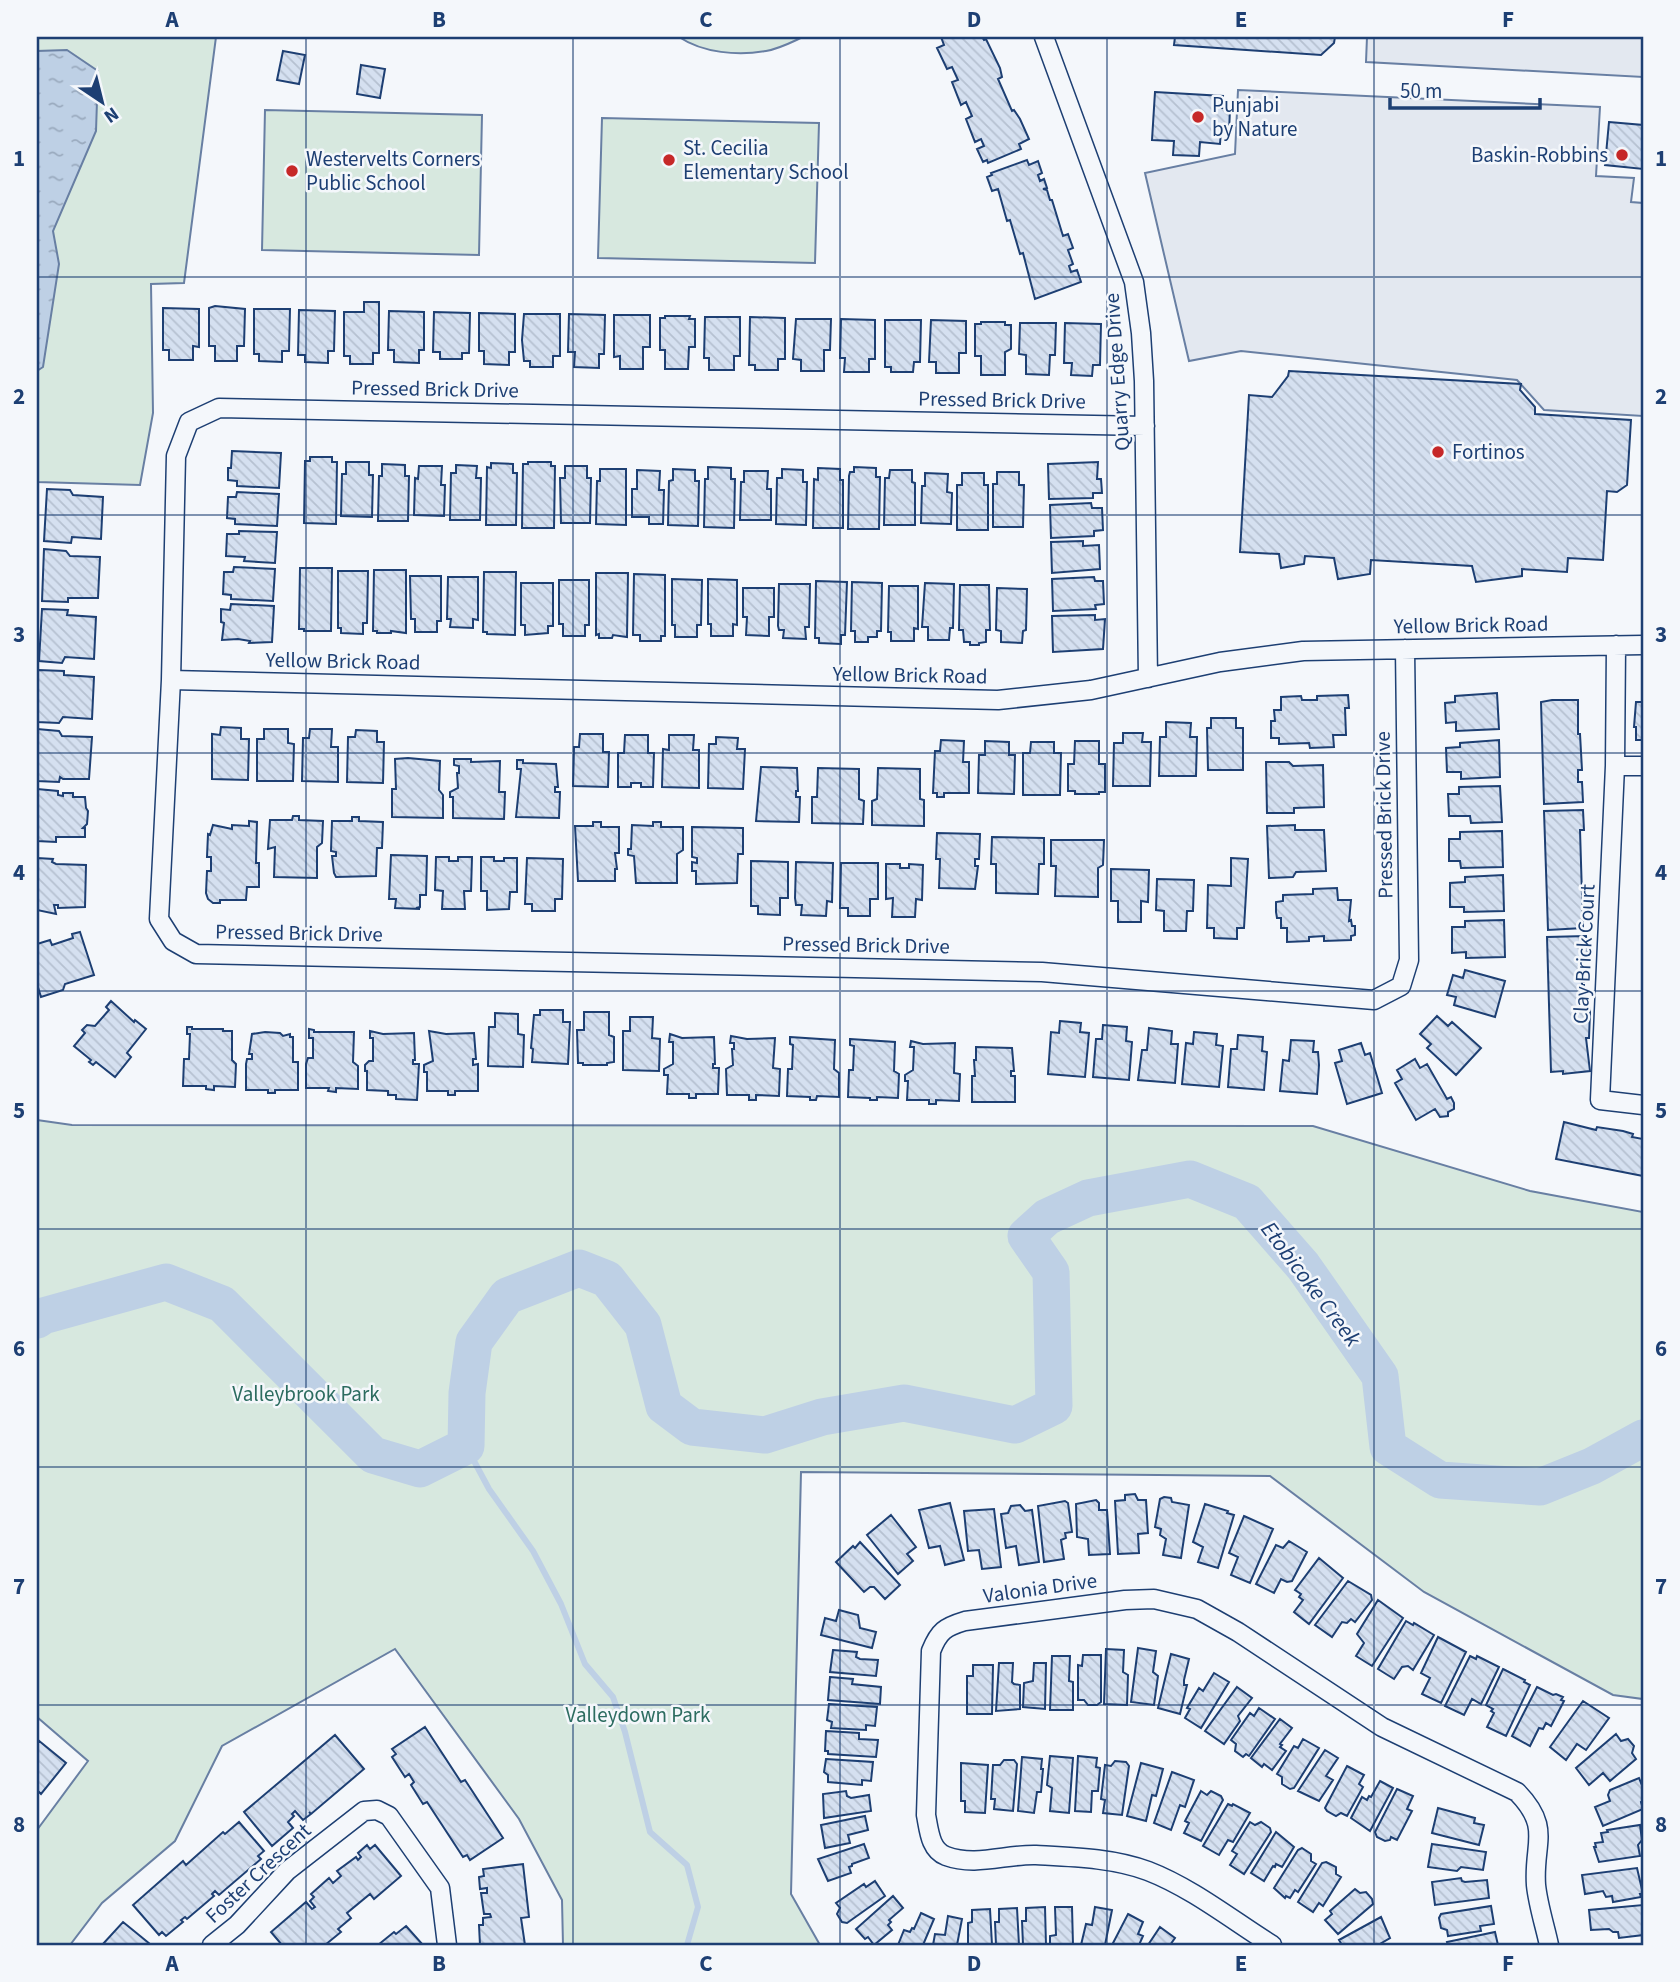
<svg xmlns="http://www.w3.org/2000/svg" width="1680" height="1982" viewBox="0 0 1680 1982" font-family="'Source Sans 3',sans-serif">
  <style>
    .green { fill: #d7e8df; stroke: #687fa3; stroke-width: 2 }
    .parking { fill: #e3e8f0; stroke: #687fa3; stroke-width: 2 }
    .water { fill: url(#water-ripples); stroke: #687fa3; stroke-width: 2 }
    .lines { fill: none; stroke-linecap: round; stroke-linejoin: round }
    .stream { stroke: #bed0e5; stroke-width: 6 }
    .river { stroke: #bed0e5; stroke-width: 37 }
    .building { fill: url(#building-back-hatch); stroke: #1d3f73; stroke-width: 2 }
    .minor-casing { stroke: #1d3f73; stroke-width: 21 }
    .minor { stroke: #f4f7fb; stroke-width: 18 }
    .grid { fill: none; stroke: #1d3f73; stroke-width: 2; stroke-opacity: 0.55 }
    .poi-dot { fill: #c62828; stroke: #f4f7fb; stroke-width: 2.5 }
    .labels { text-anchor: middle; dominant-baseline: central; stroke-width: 5; stroke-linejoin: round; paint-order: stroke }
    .poi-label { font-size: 21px; fill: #1d3f73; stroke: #f4f7fb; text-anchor: start }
    .street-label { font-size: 21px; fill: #1d3f73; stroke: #f4f7fb }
    .park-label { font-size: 21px; fill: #2c6c60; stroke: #f4f7fb }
    .water-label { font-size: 23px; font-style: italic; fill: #1d3f73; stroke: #f4f7fb }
    .neatline { fill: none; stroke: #1d3f73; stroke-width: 2.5 }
    .grid-label { font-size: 23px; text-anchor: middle; font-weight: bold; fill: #1d3f73 }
  </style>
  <defs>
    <pattern id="water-ripples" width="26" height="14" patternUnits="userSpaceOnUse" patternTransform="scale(1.75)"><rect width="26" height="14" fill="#bed0e5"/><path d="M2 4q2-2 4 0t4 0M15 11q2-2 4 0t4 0" fill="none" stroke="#9aaabe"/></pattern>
    <pattern id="building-back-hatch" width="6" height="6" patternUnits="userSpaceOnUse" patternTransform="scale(1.75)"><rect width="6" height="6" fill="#d5e0f0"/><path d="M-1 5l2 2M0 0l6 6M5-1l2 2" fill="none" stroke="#b6c1d1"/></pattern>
  </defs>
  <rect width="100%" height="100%" fill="#f4f7fb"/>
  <path class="green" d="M37 37H216L184 283 151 284 153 413 140 485 37 482Z
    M679 37H803C792 42 779 49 766 51 738 56 703 53 679 37Z
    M265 110 482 115 479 255 262 250Z
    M602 118 819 123 815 263 598 258Z
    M37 1120 72 1125 1313 1126 1530 1191 1643 1212V1699L1613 1695 1424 1592 1270 1476 801 1472 791 1894 820 1945H563L562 1900 519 1819 395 1649 222 1746 175 1841 102 1903 70 1945H37V1830L88 1761 37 1717Z"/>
  <path class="parking" d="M1367 37H1643V77L1366 62Z
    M1238 90 1600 107 1596 176 1634 178 1631 202 1643 203V416L1544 410 1517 380 1241 351 1189 361 1145 173 1235 154Z"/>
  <path class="water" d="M67 50 98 71 96 131 53 231 59 264 43 367 37 371V51Z"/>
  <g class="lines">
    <path class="stream" d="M466 1446 489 1489 533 1551 561 1604 585 1664 613 1697 625 1732 650 1832 687 1865 698 1907 687 1945"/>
    <path class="river" d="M37 1320 43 1316 166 1282 222 1304 373 1455 420 1469 466 1446 467 1393 474 1342 507 1296 579 1268 607 1279 643 1325 664 1406 692 1427 765 1435 822 1417 904 1403 1015 1425 1054 1406 1051 1272 1026 1236 1047 1217 1088 1198 1190 1179 1247 1202 1303 1266 1380 1376 1388 1447 1440 1480 1540 1487 1592 1466 1643 1438"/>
  </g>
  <path class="building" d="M941 37H982L984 40 986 39 1000 68 1002 77 998 79 1012 111 1014 110 1020 119 1029 139 1019 144 1021 149 988 163 987 160 983 162 977 149 984 146 981 139 975 142 966 119 972 116 966 102 961 105 952 82 958 80 952 67 947 69 937 48 944 45Z
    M1175 37H1335L1334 43 1321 55 1174 45Z
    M283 51 305 55 299 84 277 80Z
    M361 65 385 69 380 98 357 94Z
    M1155 92 1223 96 1222 108H1230L1229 133 1221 132 1220 144 1200 142 1199 156 1173 155 1174 141 1152 140Z
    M1609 122 1643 125V169L1605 165Z
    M1027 160 1029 165 1038 161 1042 173 1038 175 1040 181 1044 179 1047 188 1043 189 1047 190 1050 200H1052L1063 236 1068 234 1073 248 1068 250 1073 264 1069 266 1071 272 1077 270 1081 282 1035 299 1023 253 1020 254 1010 220 1007 221 998 189 992 191 987 177 992 175 991 173Z
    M364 302H379V353H373V364H350V356H344V312H364Z
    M215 306 245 309 244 346H237V361H215V346H209V308Z
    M163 308 199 309V347L193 346V360H169V350H163Z
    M254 309H290L289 351H282V362L259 361V354H254Z
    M299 310 335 311 334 351H328V363L305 362V355H298Z
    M389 311 424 312V350H419V363L394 362V350H388Z
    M434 312 470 313 469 353H462V359H440V352H433Z
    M479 313 515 314V352H509V365L484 364V351H479Z
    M524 314H560V356H553V367H530V361H524L522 340Z
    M569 314 605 315 604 354H599V368L574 367 575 352H568Z
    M614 315H650V347H643V369H620V356L614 357Z
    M665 316H690L689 319H695V347H689L688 369H665V350H660V318H665Z
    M705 317H740V356H734V370H709V358H704Z
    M750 317 785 318V359H778V370H755V365H749Z
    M796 319H831L830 350H824V371H801V360L793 359Z
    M841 319 875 320V359H869V372H844L845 358H840Z
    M885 320H921L920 362H914L913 372H891V367H885Z
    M931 320 966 321V353H959V373H936V362H929Z
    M981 322H1005V325H1011V349L1005 352V375H981V356H975V324H981Z
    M1020 323H1056L1055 355H1050L1049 375 1026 374V355L1019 354Z
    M1065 323 1101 324 1100 365H1093L1092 376 1071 375 1072 363H1064Z
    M1289 371 1521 384 1520 390 1535 407V414L1631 420 1627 485 1617 492 1607 491 1603 560 1568 558 1567 572 1522 569V576L1476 582 1472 566 1371 560 1370 574 1338 579 1334 558 1305 556 1304 564 1281 568 1279 554 1240 552 1249 395 1272 397 1288 376Z
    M232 451 281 453 279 488 237 486V481L228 480V468H231Z
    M310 457H332V462H337L336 524 304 523 305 461H310Z
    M346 462H369V475H373L372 517 341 516 342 474H346Z
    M528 462H551V466H555L554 528H522L523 464H528Z
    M1098 462 1097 479H1101L1102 493H1093V498L1049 499 1048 464Z
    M491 463 513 464V473H517L516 525H486L487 467 491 468Z
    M382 464 405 465V476H409L408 521H378L379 476H382Z
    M456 465 477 466 476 478H481L480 520H450L451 473H456Z
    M419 466H442L441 485H445L444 516 414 515 415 478 418 479Z
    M565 466H587V478H591L590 523H561L560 478H565Z
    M708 467 731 468V479H735L734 528 704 527 705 479H708Z
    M854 467 876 468V477H880L879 529H848L849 476 850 472H854Z
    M818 468 840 469V480H843V528H813L814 479 818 480Z
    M600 469H626V525L596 524 597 481H600Z
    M673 469 695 470V481H699L698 526 668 525 669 481 673 480Z
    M782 469 803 470V482H807L806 525 776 524 777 478H782Z
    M637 470 660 471 659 490H664L663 524H649V517H632V489H637Z
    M890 470H912V482L915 483V525H884L885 478H889Z
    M744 471H768L767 489H771V520H740L741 482H744Z
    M997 472H1019V485H1024L1023 527H993V484H997Z
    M925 473 948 474 947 492 952 493 951 524 921 523 922 486H925Z
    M962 473H984V485H988V530H957V485H962Z
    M47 489 70 490 73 495 103 497 101 539 72 537 71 543 44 541Z
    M237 492 279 494 277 526 235 524V519L227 518 228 497H236Z
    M1091 503 1092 508H1102L1103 530 1094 531V536L1051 538 1050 505Z
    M239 531 277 532 275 563 244 561 245 557 226 556 227 534H239Z
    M1083 541V546L1099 545 1100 569 1052 573 1051 542Z
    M44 549 66 551 70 556 100 557 98 598H68V602L42 601Z
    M234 567 275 569 273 601 231 599V595L223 594 224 572H233Z
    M300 568H332L331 631H304V629H299Z
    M374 570H406V633L391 631V633H377V631H373Z
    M338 571H368L367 623H363V634L341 633V628H338Z
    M484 572H516L515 635 487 634V632H483Z
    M596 573H628L627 637 613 635 612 638H599V634L596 635Z
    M634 574 665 575V636H661V641H640V635H633Z
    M410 576H441V621H437V632H415V619H411Z
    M448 577H478V620L473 619V628L450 627 451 619H447Z
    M1094 577 1095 581H1103L1104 604 1095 605 1096 609 1053 611 1052 579Z
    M672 579 702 580 701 625H697V637H675V625H672Z
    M708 579 737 580V625L733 624V636H711V624H708Z
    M559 580H589V625H585V636H563V624H559Z
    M816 581 847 582 845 635H841V644L819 643V638H815Z
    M852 582 882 583 881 631H877V637H868V642H855V631H851Z
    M521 583H553V626H548V633L525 635V625H521Z
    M925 583 954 584 953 628H950L949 640H928V627H922Z
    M779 584H810L809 627H805L806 639 783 638 784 630H779L778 626Z
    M960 585H989L990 630H986V642L979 643V645H970V642H964L963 630H959Z
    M889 586H918V629L914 628V641H891V632H888Z
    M743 588H774V617H769V636L746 635 747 617H743Z
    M997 588 1027 589 1026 630 1023 631 1022 643 1001 642V631L996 630Z
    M231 604 274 606 272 642 249 643 250 641 238 639 222 640 224 623 221 622V609L230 610Z
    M42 609 68 610 67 615 96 617 94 659 65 657 62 663 39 661Z
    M1095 615V620L1105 619 1103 649 1053 652 1052 616Z
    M38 670 64 671V675L94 677 92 719 63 717 59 723 37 722Z
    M1497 693 1499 729 1456 731V722L1446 723 1445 703 1455 702V696Z
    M1348 695 1349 708H1345L1346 735H1333L1334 747 1310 748 1309 743 1279 744V738H1271V721H1275L1274 710H1281V697L1301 696 1302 700H1317V696Z
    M1552 700H1578V734H1580L1582 770H1578V782H1582L1583 802 1544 804 1541 702Z
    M1636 702H1643V740H1636V727H1634Z
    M1211 718H1236V728H1243V770H1208L1207 728H1211Z
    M1166 722 1191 723 1190 737H1197L1196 776H1159L1160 737H1166Z
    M221 727 241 728V739H249L248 780 212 779V734L220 735Z
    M37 729 59 731 62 736 92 737 89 779H63L60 777 59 782 37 781Z
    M264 729H288V743L294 744 293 781H257V739H264Z
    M310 729H332L331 747H338V782L302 781 303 738H309Z
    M356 730 377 731V742H384L383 783 347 782 348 737H355Z
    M1123 733H1143L1142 742H1151L1150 786H1113L1114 743H1123Z
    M580 734H603V752H609L608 787 573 786 574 747H579Z
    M625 735H648V753H654L653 787H641V783H631V787H618V753H624Z
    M669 735H694L693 750H699V788L662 787 663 749 669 750Z
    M716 737 738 738 737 749H745L743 789 708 788 709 744H716Z
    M941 740 964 741 963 762H969V793H944V797H937V793H933L935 751H940Z
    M1499 740 1500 777 1461 779V772H1447L1446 748 1460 747V743Z
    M985 741 1009 742V755H1015L1014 794 978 793 979 755H985Z
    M1075 741H1099V764H1105V792H1099V794H1075V791H1068V764H1074Z
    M1031 742H1054V753H1061L1060 795H1023V753H1030Z
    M408 758 440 761 439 790 443 795V818L392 817V789H396L395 759Z
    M454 759H471V762L500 761 499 792H505L504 819 453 818V797H450V792L458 788 457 773H459V766L454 765Z
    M517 760H523V763L556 764 558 787H555V792H560L559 818 516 817 521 769H517Z
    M1266 762H1289L1293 766 1323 765 1324 807 1294 808V813H1267Z
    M761 767 797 768 798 791H796V797H800L799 822 756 821Z
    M818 768 859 769V799L864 801 863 824 812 823V797H817Z
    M878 768 920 769V799L924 800V826L872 825V801L877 799Z
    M1500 786 1502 822 1471 823 1470 816H1449L1448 794H1459V787Z
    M37 789 58 791V795L63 796V793H73V797H85L86 808 88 811 87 824 83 828H85V837H56V842L37 841Z
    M1583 810 1584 830H1580L1583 928 1548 930 1544 811Z
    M293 816H299V820L323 821 322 843 317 847V878L274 877 275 847 268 849 270 820H292Z
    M352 817H359V821L383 822 382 848H377L376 876 336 877 334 873 332 856H336V852L331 851 332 821H352Z
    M249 821 257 822 256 863H259V887H247L246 900H220V903H213L208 899 206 893 207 871H211V857H207L208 834 210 835 213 825 232 829V825L249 826Z
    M593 822H601V827H619V853H615L617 869H615V881H578L575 826H593Z
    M653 822H661V827H683V850L677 854V883H636L634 856 628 855V849H631L632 825 653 826Z
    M1295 825V830H1324L1326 871 1296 872 1293 877 1269 878 1267 826Z
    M692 827 743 828V854H738L737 883 696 884V871H692V862L697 863V858L692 857Z
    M1502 831 1503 867 1461 868 1460 861H1449V839H1460V832Z
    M937 833 980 834 979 859H975V866H978L975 889 939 888 940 859H936Z
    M992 837 1044 838V864H1039L1038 894 996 893V864H991Z
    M1051 840H1104L1103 865 1098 868V897L1055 896 1056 866H1051Z
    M391 855 427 856 426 895H420V907L416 908 420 909 395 908 396 899H389Z
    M436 857H449V861H458V857H472L471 891H464L465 909H442L443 891 435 890Z
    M481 857H494V861H504V858H517V892H510L509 909 487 910V891H481Z
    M37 858 53 859 52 862 56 864 86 865 85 907 58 908V905H54L56 914 37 910Z
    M527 858 563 859 562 899H555V911H532V904H525Z
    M1231 858 1248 859 1244 928H1237V939L1214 938V928H1207L1208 885 1231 886Z
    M751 861 788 862V898H780V915L758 914V906H751Z
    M796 862 833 863 832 902 827 901 826 916 801 915 802 905H796L795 898Z
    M841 863H878V899H870V916H848V908H840Z
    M886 864H900V868H909V864L923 865 922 900 916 899 915 917H892L893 898 886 899Z
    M1111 869 1149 870 1148 902 1141 901V922H1118V901H1111Z
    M1503 875 1504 911 1464 912V907H1450V883L1465 882V877Z
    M1157 879 1194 880 1193 911H1187L1186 931H1164V911L1156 910Z
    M1337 888 1338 900H1351L1349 921 1351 920 1352 926H1355V935L1351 936V940L1324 941V936L1309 937V941L1287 942V928H1281V918H1277L1276 912V902L1283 901V895L1313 894V889Z
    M1504 920 1505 957 1466 958V952L1452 953V927H1465V921Z
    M80 932 94 975 65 984 63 990 41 997 37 984V944L50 940 52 945 73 938 72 934Z
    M1586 936 1588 954 1582 955 1584 982H1582V985H1584L1585 1001H1588L1590 1012 1589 1038H1586L1590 1071 1563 1074V1071L1551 1072 1547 937Z
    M1465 970 1505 981 1495 1017 1454 1005 1456 997 1447 995 1453 975 1463 978Z
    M111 1001 134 1022 135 1020 146 1029 127 1053 131 1057 115 1077 96 1062 93 1065 89 1062 91 1060 74 1046 85 1033 82 1030 87 1025 95 1026 109 1010 106 1007Z
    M540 1010H563V1022H570L568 1064 532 1062 533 1049 531 1048 534 1015H540Z
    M584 1012H609V1035L614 1037V1062L607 1063V1065H583V1063H578L577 1030H584Z
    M495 1013 518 1014V1034L524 1035 523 1067 488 1066 489 1027H495Z
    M1437 1016 1448 1026 1452 1022 1481 1048 1456 1075 1427 1048 1431 1044 1420 1034Z
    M630 1017H653L652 1038 660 1039 659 1071 623 1070V1031H630Z
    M1060 1021 1081 1023 1080 1032 1089 1033 1085 1077 1048 1074 1051 1032 1059 1033Z
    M1103 1025 1127 1027 1126 1041 1132 1042 1129 1080 1093 1077 1096 1039H1102Z
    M187 1027H192V1029H223V1031H232V1060L236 1064 235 1087 214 1086V1090L206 1089V1086H183L184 1059H189L190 1034H187Z
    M1149 1028 1172 1031 1171 1044H1178L1175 1083 1138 1080 1142 1050H1147Z
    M309 1029 314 1030V1032H354L353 1062 358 1066V1089L336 1088V1092L328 1091 329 1088H306V1064L308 1058H313V1038H309Z
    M370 1031 383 1034 414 1033 415 1060H413V1064H419L417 1100 396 1099V1095H388V1091L367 1090V1071H365V1065L369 1061H373V1038H370Z
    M429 1031 446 1034 474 1033 476 1059H473V1065L478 1064V1091H455V1095H448V1091H427V1072H424V1065L433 1061Z
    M265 1032 280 1033 283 1036 290 1034V1037H293V1062H298V1090H275V1093H268V1090H246V1064L247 1059H252V1054H249L252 1034Z
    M1194 1032 1217 1034 1216 1045 1223 1046 1219 1087 1182 1084 1186 1043 1193 1044Z
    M670 1034 682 1038 714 1037 715 1064H713V1068H719L718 1094H696V1098H689V1094H667L668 1075H664V1069L673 1064V1042H669Z
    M1238 1035 1263 1037 1262 1051 1267 1052 1264 1090 1228 1087 1231 1049H1237Z
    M731 1036 747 1039 775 1038 773 1068 780 1069 779 1096 756 1095V1100H749V1095H727L726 1069 733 1065 732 1049H734V1043H730Z
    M790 1037 835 1040 834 1069 839 1073V1097L817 1096 816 1100H810V1097L787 1096 788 1069H792L793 1045 790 1044Z
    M850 1039 895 1042 894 1071 899 1074 898 1098 877 1097V1100H870V1098L848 1097 849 1070H853L854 1046 850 1045Z
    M1291 1040 1314 1041 1313 1052H1318L1319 1065 1317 1094 1280 1091 1283 1060 1289 1061Z
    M911 1041 923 1044 955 1043 954 1073 960 1074 959 1101 936 1100V1104H929V1100H907L908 1081H905V1075L913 1070 914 1047H910Z
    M1361 1043 1365 1055 1370 1053 1382 1093 1347 1104 1335 1063 1342 1061 1339 1050Z
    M976 1047 1012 1048 1014 1071H1011V1076H1015V1102H972V1076H975L974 1060H976Z
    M1415 1059 1420 1068 1427 1064 1447 1099 1451 1097 1454 1103V1109L1448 1112V1116L1440 1117 1435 1109 1416 1120 1395 1083 1402 1079 1397 1070Z
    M1564 1122 1596 1130 1597 1127 1623 1131 1633 1134 1632 1137 1643 1139V1176L1556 1159Z
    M1135 1494 1138 1500H1146L1148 1533 1138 1534 1139 1553 1118 1554 1115 1501 1125 1500V1495Z
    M1164 1497 1171 1498 1172 1502 1189 1505 1181 1558 1163 1555 1166 1539 1160 1535 1161 1529 1155 1527 1160 1499Z
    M1096 1500 1099 1503V1510H1107L1110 1554 1089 1555 1088 1539 1077 1537 1076 1504Z
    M1065 1501 1068 1503 1072 1532 1065 1533 1066 1538 1061 1540 1064 1559 1044 1562 1038 1506Z
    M950 1503 964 1560 945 1565 940 1546 929 1548 919 1510Z
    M1205 1504 1228 1511 1227 1513 1234 1515 1218 1568 1198 1562 1203 1547 1193 1542Z
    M1020 1505 1025 1511 1032 1510 1039 1562 1019 1565 1016 1546 1006 1548 1001 1514 1008 1513 1011 1506Z
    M994 1509 1001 1567 982 1569 979 1550 968 1551 964 1511Z
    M891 1515 916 1547 907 1554 913 1561 898 1574 867 1535Z
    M1244 1516 1273 1529 1250 1583 1231 1575 1238 1557 1229 1553Z
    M1289 1541 1307 1552 1292 1581 1287 1582 1281 1579 1274 1593 1256 1584 1276 1545 1283 1548Z
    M860 1542 900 1585 885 1599 874 1587H870L864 1592 836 1562 853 1546 855 1548Z
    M1319 1558 1343 1578 1309 1624 1294 1612 1303 1600 1299 1597 1301 1594 1295 1590Z
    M1348 1581 1371 1595 1372 1600 1355 1622 1351 1619 1347 1623 1342 1622 1332 1637 1315 1625Z
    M1378 1600 1403 1618 1372 1666 1356 1656 1364 1643 1357 1634Z
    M839 1610 858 1615 860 1628 876 1632 872 1648 821 1635 825 1618 836 1621Z
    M1406 1621 1413 1625 1414 1623 1434 1635 1413 1670 1408 1666 1402 1667 1394 1679 1378 1669Z
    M1438 1637 1466 1652 1441 1703 1422 1694 1430 1678 1421 1673Z
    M1138 1648 1156 1651 1153 1672 1158 1676 1154 1705 1131 1702Z
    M1106 1649 1124 1650 1123 1672 1128 1675 1127 1705 1104 1704Z
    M833 1650 857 1652 856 1657 860 1659 878 1660 876 1676 830 1672Z
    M1171 1654 1189 1659 1184 1680V1685H1187L1180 1714 1158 1708Z
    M1083 1655H1101V1702L1097 1705H1088L1084 1700H1078V1665L1082 1666Z
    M1052 1656H1070L1069 1681 1073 1682V1710H1050Z
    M1470 1656 1476 1659 1477 1656 1499 1667 1481 1704 1472 1699 1464 1715 1445 1706Z
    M999 1663H1013L1012 1682 1014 1684 1020 1685V1709L996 1711Z
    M1034 1663H1046L1045 1709 1023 1707 1024 1683 1033 1681Z
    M973 1665H993L992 1714H967V1676H973Z
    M1503 1669 1525 1680 1524 1682 1530 1685 1506 1736 1487 1727 1494 1713 1491 1711 1493 1709 1486 1705Z
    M1214 1673 1229 1682 1201 1728 1185 1718 1190 1709 1187 1708 1199 1688 1203 1691Z
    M830 1677 853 1679 852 1684 881 1687 880 1704 828 1700Z
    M1237 1687 1252 1698 1238 1716 1240 1721 1224 1744 1205 1731Z
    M1537 1687 1553 1695 1556 1694 1563 1697 1561 1700 1564 1701 1551 1726 1546 1723 1543 1729 1539 1728 1530 1746 1512 1736Z
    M1583 1701 1609 1718 1586 1750 1577 1744 1566 1760 1550 1747Z
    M829 1704 877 1707 875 1726 866 1725V1730L831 1728 832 1722 827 1720Z
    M1259 1708 1275 1719 1249 1756 1246 1754 1243 1757 1235 1751 1236 1744 1231 1740 1250 1713 1254 1716Z
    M1280 1719 1292 1728 1280 1744 1282 1745 1280 1747 1286 1751 1272 1770 1264 1764 1262 1767 1251 1758Z
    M425 1727 461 1782 465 1780 503 1838 470 1860 467 1855 463 1857 427 1802 423 1804 411 1785 414 1782 409 1774 405 1777 392 1757 396 1754 392 1749Z
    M826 1731 859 1733V1739L878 1740 876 1757 828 1754V1751H825Z
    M1616 1734 1621 1741 1628 1739 1634 1746 1632 1753 1636 1759 1610 1781 1603 1773 1589 1785 1576 1768Z
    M335 1735 364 1769 311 1814 309 1812 311 1814 303 1820 295 1811 292 1814 294 1816 288 1822 293 1828 272 1846 244 1812Z
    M1303 1739 1319 1748 1294 1788 1290 1789 1282 1784V1777L1277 1774 1294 1746 1298 1748Z
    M38 1740 66 1763 41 1794 37 1790Z
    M1325 1750 1338 1758 1326 1776 1333 1780 1319 1801 1298 1791Z
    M1050 1756 1073 1758 1069 1813 1050 1811 1052 1788 1047 1785Z
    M1078 1756 1097 1758 1096 1767 1100 1768 1098 1791H1092L1091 1812 1075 1811Z
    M1022 1757 1042 1759 1041 1769H1043L1041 1792H1037L1034 1813 1018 1811Z
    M826 1759 873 1762 871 1781 862 1780V1785L828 1782V1775L824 1772Z
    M1004 1760H1014L1017 1764 1013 1811 994 1809 995 1799H991L993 1765H1000Z
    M1115 1761 1126 1762 1129 1766 1122 1815 1103 1813 1105 1800 1101 1799 1105 1765 1111 1766Z
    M961 1763 988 1765 985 1813 965 1812V1801H961Z
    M1141 1763 1163 1769 1156 1796 1152 1795 1146 1821 1127 1816Z
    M1347 1766 1364 1775 1359 1784 1363 1787 1347 1816 1341 1813 1336 1816 1327 1811 1325 1808Z
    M1172 1772 1194 1780 1185 1807 1180 1805 1171 1830 1154 1823Z
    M1639 1778 1643 1788V1801L1641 1802 1643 1809 1603 1826 1595 1807 1610 1801 1608 1795 1610 1790Z
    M1380 1781 1393 1788 1370 1831 1351 1818 1362 1797 1367 1800 1369 1796 1371 1797Z
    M1397 1789 1413 1796 1407 1809 1412 1811 1397 1840 1391 1837 1390 1840 1385 1841 1377 1837 1375 1832Z
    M846 1791 847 1796 851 1798 869 1795 871 1811 824 1818 823 1794Z
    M1201 1791 1207 1795 1211 1791 1221 1796 1223 1800 1201 1841 1184 1833 1189 1823 1185 1821Z
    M1228 1804 1232 1806 1233 1804 1250 1813 1233 1842 1228 1840 1219 1855 1203 1846Z
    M1438 1808 1475 1818 1474 1823 1484 1825 1479 1845 1432 1833Z
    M865 1816 868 1830 848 1835 850 1843 825 1848 821 1825Z
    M239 1822 264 1851 258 1856 261 1859 219 1895 215 1891 212 1894 214 1896 187 1919 185 1917 181 1920 183 1922 166 1936 162 1932 159 1935 133 1905 183 1861 186 1865 223 1832 225 1834Z
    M1250 1822 1255 1825 1261 1822 1270 1828 1271 1832 1244 1874 1230 1865 1237 1854 1232 1851Z
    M1640 1825 1642 1840 1638 1845 1640 1856 1599 1862 1594 1847H1596L1595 1843 1603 1842 1601 1833 1608 1832 1607 1830Z
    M1276 1832 1294 1847 1282 1867 1276 1864 1275 1867 1273 1866 1264 1881 1251 1873Z
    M864 1844 869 1858 852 1864V1866L849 1867 851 1873 828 1881 818 1859Z
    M1432 1844 1486 1852 1483 1870 1461 1867 1457 1871 1428 1867Z
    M367 1845 370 1849 375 1845 401 1876 374 1899 370 1894 347 1913 351 1918 338 1929 341 1932 325 1945H282L271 1932 306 1902 312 1909 315 1907 310 1901 314 1897 311 1894 329 1878 333 1883 341 1876 337 1871 356 1857 358 1860 361 1857 358 1853Z
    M1302 1848 1311 1854V1861L1316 1864 1298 1892 1295 1890 1290 1898 1286 1896 1285 1898 1274 1888 1298 1850Z
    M1326 1862 1336 1867V1874L1341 1877 1323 1906 1319 1903 1313 1912 1298 1902 1322 1863Z
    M523 1864 529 1917 521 1918 525 1945H480L479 1925H483V1918L491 1917 490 1914H484L481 1893H487V1888L480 1889 479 1877 484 1876 483 1869Z
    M1637 1868 1643 1894H1640L1641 1897 1613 1902 1612 1896 1606 1897 1603 1891 1585 1894 1582 1875Z
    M1461 1878 1462 1881 1465 1882 1487 1880 1489 1898 1435 1905 1432 1882Z
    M875 1881 885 1896 847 1923 842 1922 837 1914 840 1908 836 1903 864 1884 866 1887Z
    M1355 1889 1360 1893 1366 1892 1372 1899 1373 1904 1338 1934 1325 1920 1332 1914 1330 1911Z
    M893 1896 903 1908 889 1920 891 1922 888 1925 892 1930 874 1945 868 1937 865 1939 856 1929Z
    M1643 1905V1935L1619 1938 1618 1932H1613L1609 1929 1591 1930 1589 1910Z
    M1491 1906 1494 1924 1480 1926 1481 1931 1448 1936 1447 1930 1441 1928 1439 1918 1441 1914Z
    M1045 1907 1046 1945H1023L1022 1921H1026V1908Z
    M1055 1907H1072L1073 1945H1050V1936L1056 1935Z
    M1095 1907 1112 1910 1105 1945H1081L1086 1924 1092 1925Z
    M1017 1908 1019 1945H996L995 1922H999V1909Z
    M990 1909 992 1945H968V1923L972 1922V1910Z
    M921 1913 934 1919 923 1945H898L904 1930 910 1932 912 1928 914 1929Z
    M1128 1914 1143 1922 1138 1934 1143 1936 1139 1945H1112Z
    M948 1916 962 1919 957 1945H933L935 1934 945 1935Z
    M1381 1917 1390 1938 1378 1945H1342L1339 1940Z
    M123 1922 150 1944 102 1945Z
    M406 1926 423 1945H378L394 1932 396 1934Z
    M1160 1927 1175 1938 1170 1945H1148Z
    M1495 1932 1498 1945H1448L1447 1942Z"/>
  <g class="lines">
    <g class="minor-casing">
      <path id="minor" d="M1044 37 1134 282 1141 333 1144 381 1148 678
        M1145 426 219 408 189 422 176 456 171 680 159 919 173 941 196 954 1042 972 1374 1000 1401 986 1409 960 1405 649
        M1616 645 1615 766 1600 1100 1643 1105
        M171 680 998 700 1091 690 1220 662 1303 651 1643 645
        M1615 766H1643
        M212 1945 237 1925 287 1871 364 1811 377 1810 389 1816 440 1888 447 1945
        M1272 1945C1232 1920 1192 1888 1148 1871 1113 1858 1073 1857 1036 1855 1006 1854 976 1867 946 1856 930 1850 929 1830 926 1815L931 1651C939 1631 945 1627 965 1621L1125 1600 1154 1599 1197 1609 1238 1632 1382 1727 1517 1792C1552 1828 1533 1843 1536 1885 1538 1905 1545 1926 1549 1945"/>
    </g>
    <use href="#minor" class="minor"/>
  </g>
  <path class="grid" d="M306 37V1945M573 37V1945M840 37V1945M1107 37V1945M1374 37V1945M37 277H1643M37 515H1643M37 753H1643M37 991H1643M37 1229H1643M37 1467H1643M37 1705H1643"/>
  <g class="poi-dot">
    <circle cx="1198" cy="117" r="7"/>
    <circle cx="1622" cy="155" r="7"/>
    <circle cx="669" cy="160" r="7"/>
    <circle cx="292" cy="171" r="7"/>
    <circle cx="1438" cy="452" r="7"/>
  </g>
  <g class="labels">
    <g class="poi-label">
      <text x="1212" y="105">Punjabi<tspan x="1212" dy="24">by Nature</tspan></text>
      <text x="683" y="148">St. Cecilia<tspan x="683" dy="24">Elementary School</tspan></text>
      <text x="1608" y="155" text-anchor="end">Baskin-Robbins</text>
      <text x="306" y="159">Westervelts Corners<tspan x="306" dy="24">Public School</tspan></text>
      <text x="1452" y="452">Fortinos</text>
    </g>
    <g class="street-label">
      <text transform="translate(1117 372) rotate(-94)">Quarry Edge Drive</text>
      <text transform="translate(435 389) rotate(1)">Pressed Brick Drive</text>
      <text transform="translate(1002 400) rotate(1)">Pressed Brick Drive</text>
      <text transform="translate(1471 625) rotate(-1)">Yellow Brick Road</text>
      <text transform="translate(343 661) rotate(1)">Yellow Brick Road</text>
      <text transform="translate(910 675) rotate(1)">Yellow Brick Road</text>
      <text transform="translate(1384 815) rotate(-91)">Pressed Brick Drive</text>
      <text transform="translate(299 933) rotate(1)">Pressed Brick Drive</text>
      <text transform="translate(866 945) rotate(1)">Pressed Brick Drive</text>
      <text transform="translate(1584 954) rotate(-87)">Clay Brick Court</text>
      <text transform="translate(1040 1588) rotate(-8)">Valonia Drive</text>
      <text transform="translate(258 1873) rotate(-43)">Foster Crescent</text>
    </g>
    <g class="park-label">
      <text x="306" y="1394">Valleybrook Park</text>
      <text x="638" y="1715">Valleydown Park</text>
    </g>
    <g class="water-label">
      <text transform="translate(1311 1284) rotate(53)">Etobicoke Creek</text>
    </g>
  </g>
  <rect width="1680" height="1982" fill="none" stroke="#f4f7fb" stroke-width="77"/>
  <g transform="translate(102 102) rotate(145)" stroke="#f4f7fb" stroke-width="5" paint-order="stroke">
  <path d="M0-5L12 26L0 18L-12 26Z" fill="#1d3f73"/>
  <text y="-10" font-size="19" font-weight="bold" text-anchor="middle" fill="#1d3f73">N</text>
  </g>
  <path d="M1390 98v10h150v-10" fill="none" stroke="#1d3f73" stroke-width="3.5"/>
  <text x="1400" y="98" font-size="21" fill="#1d3f73" stroke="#f4f7fb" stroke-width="5" paint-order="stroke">50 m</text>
  <rect x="38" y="38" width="1604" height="1906" class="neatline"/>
  <g class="grid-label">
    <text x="172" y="27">A</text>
    <text x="439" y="27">B</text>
    <text x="706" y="27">C</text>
    <text x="974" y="27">D</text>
    <text x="1241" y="27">E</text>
    <text x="1508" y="27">F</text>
    <text x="19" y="166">1</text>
    <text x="1661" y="166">1</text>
    <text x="19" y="404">2</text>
    <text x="1661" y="404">2</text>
    <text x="19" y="642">3</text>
    <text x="1661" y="642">3</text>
    <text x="19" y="880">4</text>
    <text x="1661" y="880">4</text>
    <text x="19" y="1118">5</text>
    <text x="1661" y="1118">5</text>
    <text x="19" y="1356">6</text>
    <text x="1661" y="1356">6</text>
    <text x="19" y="1594">7</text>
    <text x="1661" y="1594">7</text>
    <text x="19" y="1832">8</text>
    <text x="1661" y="1832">8</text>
    <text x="172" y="1971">A</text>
    <text x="439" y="1971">B</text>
    <text x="706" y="1971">C</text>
    <text x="974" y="1971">D</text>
    <text x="1241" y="1971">E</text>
    <text x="1508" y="1971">F</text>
  </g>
</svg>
